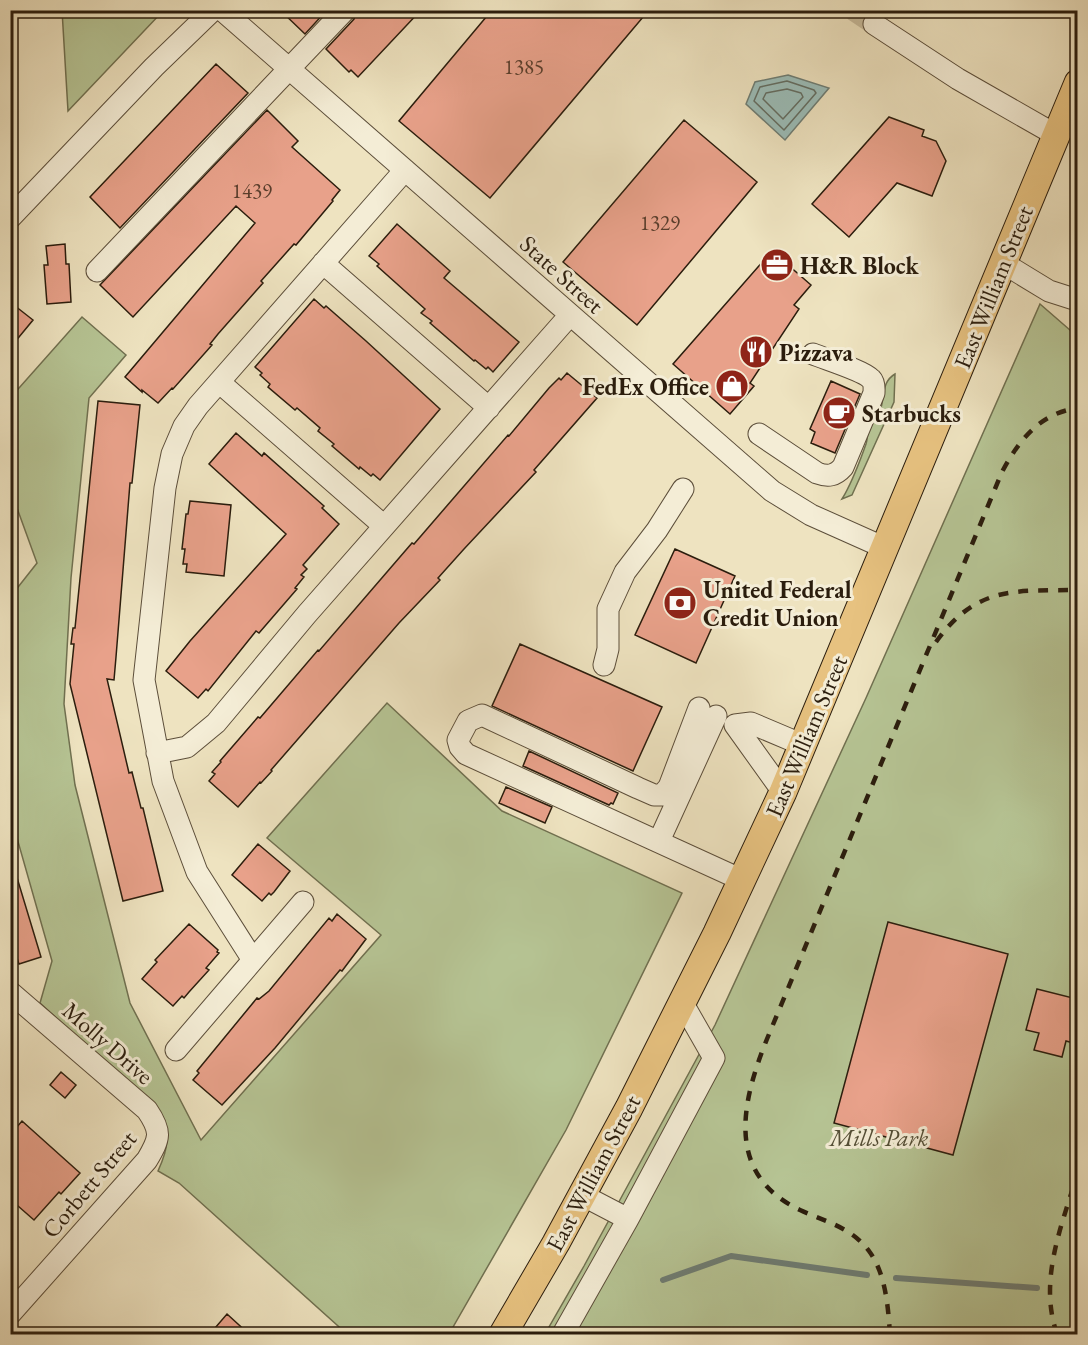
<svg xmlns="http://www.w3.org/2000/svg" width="1088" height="1345" viewBox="0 0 1088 1345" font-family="'EB Garamond',serif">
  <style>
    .green { fill: #b6c494; stroke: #707050; stroke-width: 1.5 }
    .water { fill: #9bbdb8; stroke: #6e7d74; stroke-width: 1.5 }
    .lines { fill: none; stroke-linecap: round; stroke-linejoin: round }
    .shore { stroke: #636d62; stroke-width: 1.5 }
    .stream { stroke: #6e7d74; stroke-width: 6 }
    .building { fill: #e8a18a; stroke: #2b1d0d; stroke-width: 1.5 }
    .minor-tunnel { stroke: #c7bb9c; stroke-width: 21; stroke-dasharray: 21 10; stroke-linecap: butt }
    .minor-casing { stroke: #5c4e3a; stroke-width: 23 }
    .major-casing { stroke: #2b1d0d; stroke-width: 29 }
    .minor { stroke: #f4edd6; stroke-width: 21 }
    .major { stroke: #e7c280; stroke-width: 27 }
    .rail { stroke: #2b1d0d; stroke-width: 4.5; stroke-dasharray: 10 10; stroke-linecap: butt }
    .labels { text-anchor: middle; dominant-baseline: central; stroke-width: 6; stroke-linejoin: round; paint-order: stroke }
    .number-label { font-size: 21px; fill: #5a3e2c }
    .poi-label { font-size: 24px; font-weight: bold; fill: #2b1d0d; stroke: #f4edd6; text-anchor: start }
    .street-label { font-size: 24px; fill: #2b1d0d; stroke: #f4edd6 }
    .park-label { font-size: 24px; font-style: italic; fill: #554f36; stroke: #f4edd6 }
  </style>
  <rect width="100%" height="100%" fill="#eee3c0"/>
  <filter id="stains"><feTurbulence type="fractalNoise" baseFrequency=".00333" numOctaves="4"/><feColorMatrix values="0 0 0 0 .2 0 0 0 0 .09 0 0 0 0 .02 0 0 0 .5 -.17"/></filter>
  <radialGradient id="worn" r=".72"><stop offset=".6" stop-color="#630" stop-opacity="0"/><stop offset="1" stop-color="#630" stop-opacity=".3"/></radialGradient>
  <path class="green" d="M62 10H163V11L68 111Z
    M1040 304 1078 337 1077 1334H545L584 1266 715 1025 866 698Z
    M82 317 126 355 89 398 71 578 64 704 75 785 130 1003 201 1140 381 935 267 838 387 703 502 811 682 893 566 1130 449 1334H347L179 1183 158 1171C170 1144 170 1137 156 1110L40 1003 52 961 11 817V596L37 563 17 508 13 464 11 461V397Z
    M895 374 894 402 852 495 842 499C853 481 859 463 866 444 868 438 867 432 870 426 872 420 878 417 880 411 885 398 881 382 895 374Z"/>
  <path class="water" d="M788 75 829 88 785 140 746 104 755 82Z"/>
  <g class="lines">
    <path class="shore" d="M787 81 814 90 816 93 784 130 754 101 760 87Z
      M787 89 801 93 803 97 783 119 763 99 766 93Z"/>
    <path class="stream" d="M896 1278 1037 1288
      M663 1280 731 1256 867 1275"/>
  </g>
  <path class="building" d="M280 10H327L305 34Z
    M357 10H421L358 77 351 70 349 72 326 49 354 19Z
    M492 10H649L490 198 399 121Z
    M216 64 248 93 120 228 90 197Z
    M267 110 298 141 292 147 340 190 332 200 333 201 296 245 294 244 261 281 263 283 218 334 210 344 212 345 173 389 172 388 158 403 142 390V392L125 377 255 223 236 206 133 317 100 285Z
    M889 117 924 130 922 136 936 141 946 161 932 196 897 183 849 237 812 204Z
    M684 120 757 182 637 325 563 262Z
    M397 224 450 271 444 278 519 342 493 372 488 367 486 369 475 360 474 361 430 323 432 321 421 313 425 309 377 266 379 264 369 256Z
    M65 244 66 264H69L71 302 47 304 44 265H48L46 246Z
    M772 251 811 285 794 305 799 309 750 383 754 386 730 414 673 364Z
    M314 299 324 308 326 306 366 341 440 409 380 480 373 474 371 476 360 467 359 469 332 446 334 444 318 431 320 428 297 408 295 410 268 387 270 384 260 375 262 373 255 367Z
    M10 302 33 320 10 348Z
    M567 373 597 398 534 470 536 472 464 549 438 578 440 580 399 623 271 770 272 771 261 783 260 782 238 807 209 781 215 774 212 772 221 762 220 761 258 717 260 718 318 650 319 651 412 543 414 544 508 435 509 436 549 388 559 378 561 380Z
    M831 381 860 394 835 453 811 443 815 432 810 429Z
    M98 401 140 405 132 483H130L116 657 114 680 107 679 129 773 132 772 141 808H143L163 891 123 901 70 684 74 644H71L73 628H75Z
    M236 433 262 456 264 453 298 483 324 506 322 508 339 524 303 565 307 569 301 575 304 577 295 588 297 589 259 633 256 631 208 691 206 689 198 698 166 671 190 641 286 534 209 464Z
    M190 501 231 505 224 576 186 572 187 564H183L185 549H182L186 514H188Z
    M675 549 735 576 696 663 635 635Z
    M520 644 662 707 633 771 492 706Z
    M529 751 618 793 613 804 611 803 609 805 523 766Z
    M506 787 552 807 545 823 499 803Z
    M258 844 290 871 274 892 271 895 269 893 262 901 232 875Z
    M10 871H15L41 957 19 964 16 955 10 957Z
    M337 914 366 939 342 971 340 970 275 1048 222 1105 193 1080 199 1073 197 1071 257 998 259 999 269 991 329 918 332 921Z
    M888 922 1008 954 953 1155 834 1123Z
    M189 924 218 950 217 952 219 953 206 968 209 970 189 992 184 998 182 996 173 1006 142 979 157 962 155 960Z
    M1037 989 1077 999V1044L1066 1041 1062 1057 1034 1050 1039 1033 1026 1030Z
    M61 1072 76 1085 65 1098 50 1085Z
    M22 1121 80 1173 61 1194 59 1192 34 1220 10 1199V1135Z
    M227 1314 250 1335H209Z"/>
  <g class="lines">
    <path class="minor-tunnel" d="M853 10 874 24"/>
    <g class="minor-casing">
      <path id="minor" d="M222 10 772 491 811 515 885 548
        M874 24 958 79 1056 135
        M10 218 154 67 213 10
        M323 263 489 408
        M1003 263 1049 291 1074 299
        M97 271 345 10
        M219 382 384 526
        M759 434 817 473C828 477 835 476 843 467L874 393C874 389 875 383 871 379 864 371 825 359 813 354
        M604 665 608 649V609L625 572 657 530 683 489
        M699 708 669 787 662 795H654L638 788 482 715 468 721 458 740 460 747 466 754 742 880
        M735 725 783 792
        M735 725 751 723 803 745
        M157 753 187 747 216 723 307 614 570 315
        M659 841 716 716
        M253 960 197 872 163 781 144 680 165 488 172 454 184 426 198 406 405 170
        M10 992 147 1110C162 1132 160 1138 147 1160L10 1314
        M176 1050 303 902
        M628 1219 714 1058 682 1002
        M563 1334 628 1219 582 1195"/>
    </g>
    <g class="major-casing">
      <path id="major" d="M503 1334 556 1243 629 1108 717 933 783 792 1078 83"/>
    </g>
    <use href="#minor" class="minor"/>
    <use href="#major" class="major"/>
    <path class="rail" d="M936 642C977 585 1015 591 1078 590
      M890 1334C888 1307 886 1274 869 1251 851 1227 826 1222 800 1210 724 1174 742 1101 767 1039L1002 472C1019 440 1040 413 1078 408
      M1057 1334C1038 1280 1062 1225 1078 1172"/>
  </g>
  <defs>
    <g id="office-disc" transform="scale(1.725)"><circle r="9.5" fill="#8f2418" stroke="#f4edd6"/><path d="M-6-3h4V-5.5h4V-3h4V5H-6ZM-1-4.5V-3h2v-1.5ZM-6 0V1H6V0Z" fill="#fff"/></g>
    <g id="restaurant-disc" transform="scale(1.725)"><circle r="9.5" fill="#8f2418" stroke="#f4edd6"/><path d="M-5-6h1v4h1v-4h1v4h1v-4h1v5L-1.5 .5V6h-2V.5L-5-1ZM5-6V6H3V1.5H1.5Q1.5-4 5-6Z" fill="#fff"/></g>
    <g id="shop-disc" transform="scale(1.725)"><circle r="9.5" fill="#8f2418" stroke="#f4edd6"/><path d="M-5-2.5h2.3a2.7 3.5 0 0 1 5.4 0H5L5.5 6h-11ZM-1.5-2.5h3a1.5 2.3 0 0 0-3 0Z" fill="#fff"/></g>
    <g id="cafe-disc" transform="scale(1.725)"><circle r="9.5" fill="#8f2418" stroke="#f4edd6"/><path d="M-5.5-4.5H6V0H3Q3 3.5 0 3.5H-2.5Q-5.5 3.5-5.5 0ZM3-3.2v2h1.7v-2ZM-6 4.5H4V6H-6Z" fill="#fff"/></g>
    <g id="bank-disc" transform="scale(1.725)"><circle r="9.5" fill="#8f2418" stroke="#f4edd6"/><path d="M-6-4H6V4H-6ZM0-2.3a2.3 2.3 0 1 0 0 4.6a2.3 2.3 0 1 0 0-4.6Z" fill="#fff"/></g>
  </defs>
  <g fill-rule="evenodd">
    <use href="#office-disc" x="777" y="265"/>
    <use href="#restaurant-disc" x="756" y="352"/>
    <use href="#shop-disc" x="732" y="386"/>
    <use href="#cafe-disc" x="839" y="413"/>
    <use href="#bank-disc" x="680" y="603"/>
  </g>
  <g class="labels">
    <g class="number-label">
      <text x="524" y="66">1385</text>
      <text x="252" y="190">1439</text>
      <text x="660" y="222">1329</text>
    </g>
    <g class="poi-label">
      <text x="800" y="265">H&amp;R Block</text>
      <text x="779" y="352">Pizzava</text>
      <text x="709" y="386" text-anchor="end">FedEx Office</text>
      <text x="862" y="413">Starbucks</text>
      <text x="703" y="589">United Federal<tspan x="703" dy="28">Credit Union</tspan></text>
    </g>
    <g class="street-label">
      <text transform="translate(562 274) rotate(42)">State Street</text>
      <text transform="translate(993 287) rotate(-68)">East William Street</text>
      <text transform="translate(806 736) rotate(-67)">East William Street</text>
      <text transform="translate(108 1043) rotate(41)">Molly Drive</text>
      <text transform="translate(593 1173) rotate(-62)">East William Street</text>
      <text transform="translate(89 1184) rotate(-50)">Corbett Street</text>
    </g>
    <g class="park-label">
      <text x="879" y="1137">Mills Park</text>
    </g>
  </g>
  <rect width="1088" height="1345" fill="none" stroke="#eee3c0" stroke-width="36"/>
  <rect x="12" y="12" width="1064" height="1321" fill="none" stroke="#2b1d0d" stroke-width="3"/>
  <rect x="18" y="18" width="1052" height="1309" fill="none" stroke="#2b1d0d" stroke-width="1.5"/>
  <rect width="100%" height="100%" filter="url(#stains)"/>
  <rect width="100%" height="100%" fill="url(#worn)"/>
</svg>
